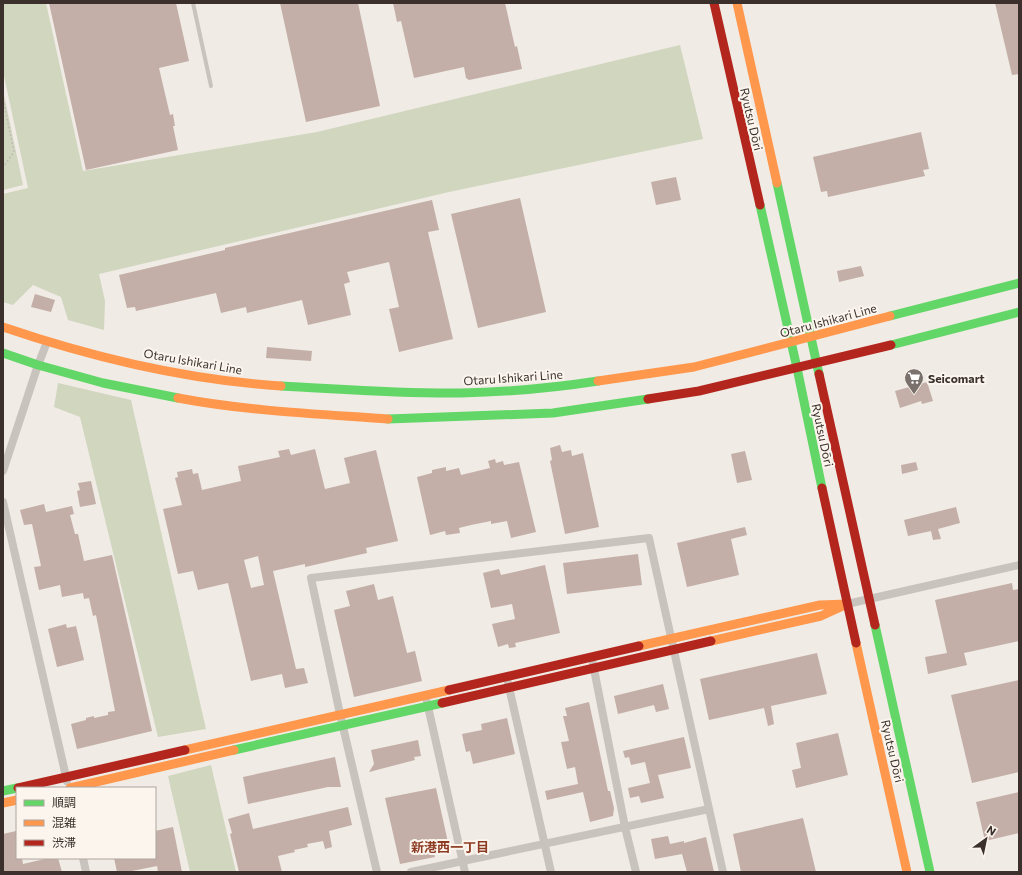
<svg xmlns="http://www.w3.org/2000/svg" width="1022" height="875" viewBox="0 0 1022 875" font-family="Commissioner,'Noto Sans JP',sans-serif">
  <style>
    .green { fill: #d1d6bf }
    .building { fill: #c3afa7; fill-rule: evenodd }
    .lines { fill: none; stroke-linecap: round; stroke-linejoin: round }
    .path { stroke: #c2bbb6; stroke-width: 1.5; stroke-dasharray: 2 2; stroke-linecap: butt }
    .lane { stroke: #c9c3be; stroke-width: 4 }
    .street { stroke: #c9c3be; stroke-width: 8 }
    .fast { stroke: #63d668; stroke-width: 9 }
    .slow { stroke: #ff974d; stroke-width: 9 }
    .jam { stroke: #b3261e; stroke-width: 9 }
    .labels { text-anchor: middle; dominant-baseline: central; stroke-width: 4; stroke-linejoin: round; paint-order: stroke }
    .street-label { font-size: 12px; fill: #3b302b; stroke: #fbf5ee }
    .poi-label { font-size: 12px; font-weight: bold; fill: #3b302b; stroke: #fbf5ee; text-anchor: start }
    .neighbourhood-label { font-size: 13px; font-weight: bold; fill: #8c3b22; stroke: #fbf5ee }
  </style>
  <rect width="100%" height="100%" fill="#f0ebe5"/>
  <path class="green" d="M3 3H46L83 171 317 132 680 45 703 139 449 192 99 274 105 301 104 330 68 320 61 297 33 285 13 305 3 302V194L28 188 3 71Z
    M3 90 23 185 3 190Z
    M58 383 131 400 206 729 158 737 80 417 54 407Z
    M211 765 236 872H190L168 776Z"/>
  <path class="building" d="M49 3H176L189 61 159 68 170 115 173 114 175 126H173L178 150 86 170Z
    M280 3H358L380 106 306 122Z
    M393 3H505L515 47 517 46 522 69 469 80 466 78 464 67 414 78 401 21 397 22Z
    M995 3H1019V74L1012 75Z
    M921 132 929 169 923 170 925 176 828 197 827 191 821 192 813 157Z
    M676 177 681 200 656 205 651 182Z
    M520 198 546 312 478 328 451 214Z
    M432 200 439 230 428 232 453 339 399 352 389 309 399 307 389 262 347 272 350 282 344 284 351 315 308 325 302 300 247 313 246 307 221 313 216 293 136 311 135 307 127 308 119 275 225 250V248Z
    M861 266 864 276 839 282 837 271Z
    M35 294 55 300 51 312 31 307Z
    M267 347 312 351 311 361 266 358Z
    M927 382 933 401 922 404 921 401 900 408 895 391Z
    M560 445 562 452 571 450 572 456 583 453 599 527 565 534 550 461 552 460 550 448Z
    M289 449 291 455 315 449 325 489 350 483 344 458 376 450 398 541 366 548 367 553 305 567V564L273 571 296 669 304 668 308 683 285 688 282 674 251 681 228 583 198 590 193 571 178 574 163 509 182 505 175 478 178 477 177 472 192 469 193 474 198 473 202 490 241 481 238 466 280 457 278 451ZM258 556 264 585 251 588 244 560Z
    M745 451 752 480 737 483 731 454Z
    M495 459 496 463 503 461 504 465 519 462 536 532 511 538 507 521 491 524V521L471 525 459 528 460 533 446 535 445 531 430 535 417 477 432 473V470L446 467V471L459 468 461 475 490 468 488 461Z
    M916 462 918 470 902 474 901 465Z
    M91 481 96 504 80 507 77 491 80 490 78 483Z
    M44 504 46 512 72 506 74 514 70 515 75 534H78L84 561 112 555 152 731 77 749 71 724 86 720V718L94 716V718L108 715V712L115 711 96 615 93 616 89 598 84 599 83 593 62 597 60 585 39 590 34 567 41 566 32 524 24 525 20 510Z
    M956 507 960 523 938 529 941 539 933 540 931 531 908 536 904 520Z
    M745 527 747 535 731 539 739 575 687 587 677 543Z
    M638 554 642 585 567 594 563 563Z
    M545 565 560 633 515 643 516 647 509 648 508 644 498 647 492 624 515 619 512 604 491 608 483 573 499 569 501 575Z
    M1012 583 1013 590 1019 589V641L964 653 967 665 928 674 925 657 947 653 935 600Z
    M374 584 378 600 393 596 407 653 415 651 422 681 354 697 334 610 350 606 346 591Z
    M66 624 67 628 76 626 84 660 57 667 48 629Z
    M817 653 827 694 771 706 774 724 768 726 764 708 709 720 700 679Z
    M1019 680V772L972 783 951 695Z
    M663 684 669 709 656 712 654 705 618 714 614 696Z
    M589 702 608 791H610L614 808 613 816 590 822 583 792 547 800 545 791 578 784 575 767 567 769 561 742 569 741 563 716H567L565 708Z
    M507 718 515 754 473 764 470 751 466 752 462 734 482 730 481 724Z
    M838 733 848 775 796 788 792 770 801 768 796 743Z
    M684 737 691 768 658 775 664 798 641 803 639 796 630 798 628 788 650 783 645 762 631 765 629 757 625 758 623 751Z
    M418 740 421 756 414 757 415 760 369 772 374 764 371 750Z
    M335 757 341 787H328L248 804 243 777Z
    M436 788 449 847 433 850 435 857 400 864 385 798Z
    M1019 792V833L985 841 976 802Z
    M348 807 352 825 329 831 332 847 325 849 323 841 307 844 308 847 294 850 295 852 278 856 282 872H239L230 834 232 833 228 819 249 813 253 829Z
    M803 818 816 872H741L733 834Z
    M173 827 182 872H158L157 866 127 872H117L114 858H155V831Z
    M16 831 17 858H22L23 864 49 858H58L62 872H3V834Z
    M668 836 670 844 684 841V843L706 837 714 872H687L682 854 655 859 651 839Z"/>
  <g class="lines">
    <path class="path" d="M3 99 14 152 3 167"/>
    <path class="lane" d="M193 3 211 86"/>
    <path class="street" d="M3 471 38 365 47 342
      M3 502 67 781
      M847 604 1019 565
      M593 664 625 827 636 872
      M508 683 551 872
      M427 702 465 872
      M83 858 86 872
      M377 872 340 714 311 578 649 538 723 872
      M411 872 709 809"/>
    <path class="fast" d="M777 183 819 374
      M760 205 797 368 822 488
      M890 316 1019 283
      M891 345 1019 312
      M3 353 38 365 103 383 178 398
      M281 386C341 389 401 394 461 393 507 392 553 388 598 381
      M388 419 553 413 648 399
      M875 625 930 872
      M234 750 442 703
      M3 791 17 788"/>
    <path class="slow" d="M737 3 777 183
      M3 327C91 357 188 380 281 386
      M598 381 694 367 890 316
      M178 398C247 411 318 414 388 419
      M711 641 821 616 843 606
      M856 643 907 872
      M639 646 820 605 847 604
      M185 750 449 690
      M70 788 234 750
      M3 803 17 800"/>
    <path class="jam" d="M714 3 760 205
      M819 374 875 625
      M648 399 699 391 891 345
      M822 488 856 643
      M449 690 639 646
      M442 703 711 641
      M18 788 185 750"/>
  </g>
  <defs>
    <g id="supermarket-pin" transform="scale(1)"><path d="M0 17L-7.5 6A9.5 9.5 0 1 1 7.5 6Z" fill="#7a716c" stroke="#fbf5ee"/><path d="M-6-5.5h2.5l.6 2H6L4.5 2H-2.5L-4.4-4H-6ZM-1.5 3.2a1.3 1.3 0 1 0 .1 0ZM3 3.2a1.3 1.3 0 1 0 .1 0Z" fill="#fff"/></g>
  </defs>
  <g fill-rule="evenodd">
    <use href="#supermarket-pin" x="914" y="378"/>
  </g>
  <g class="labels">
    <g class="street-label">
      <text transform="translate(752 119) rotate(77)">Ryutsu Dōri</text>
      <text transform="translate(828 320) rotate(-15)">Otaru Ishikari Line</text>
      <text transform="translate(193 361) rotate(10)">Otaru Ishikari Line</text>
      <text transform="translate(513 377) rotate(-4)">Otaru Ishikari Line</text>
      <text transform="translate(823 435) rotate(78)">Ryutsu Dōri</text>
      <text transform="translate(893 751) rotate(77)">Ryutsu Dōri</text>
    </g>
    <g class="poi-label">
      <text x="928" y="378">Seicomart</text>
    </g>
    <g class="neighbourhood-label">
      <text x="450" y="847">新港西一丁目</text>
    </g>
  </g>
  <rect width="1022" height="875" fill="none" stroke="#3b302b" stroke-width="8"/>
  <rect x="16" y="787" width="140" height="72" fill="#fbf5ee" stroke="#aea6a0"/>
  <rect x="24" y="800" width="20" height="6" fill="#63d668" stroke="#aea6a0"/>
  <text x="52" y="807" font-size="12" fill="#3b302b">順調</text>
  <rect x="24" y="820" width="20" height="6" fill="#ff974d" stroke="#aea6a0"/>
  <text x="52" y="827" font-size="12" fill="#3b302b">混雑</text>
  <rect x="24" y="840" width="20" height="6" fill="#b3261e" stroke="#aea6a0"/>
  <text x="52" y="847" font-size="12" fill="#3b302b">渋滞</text>
  <g transform="translate(986 839) rotate(33)" stroke="#fbf5ee" stroke-width="3" paint-order="stroke">
  <path d="M0-3L7 15L0 10L-7 15Z" fill="#3b302b"/>
  <text y="-6" font-size="11" font-weight="bold" text-anchor="middle" fill="#3b302b">N</text>
  </g>
</svg>
